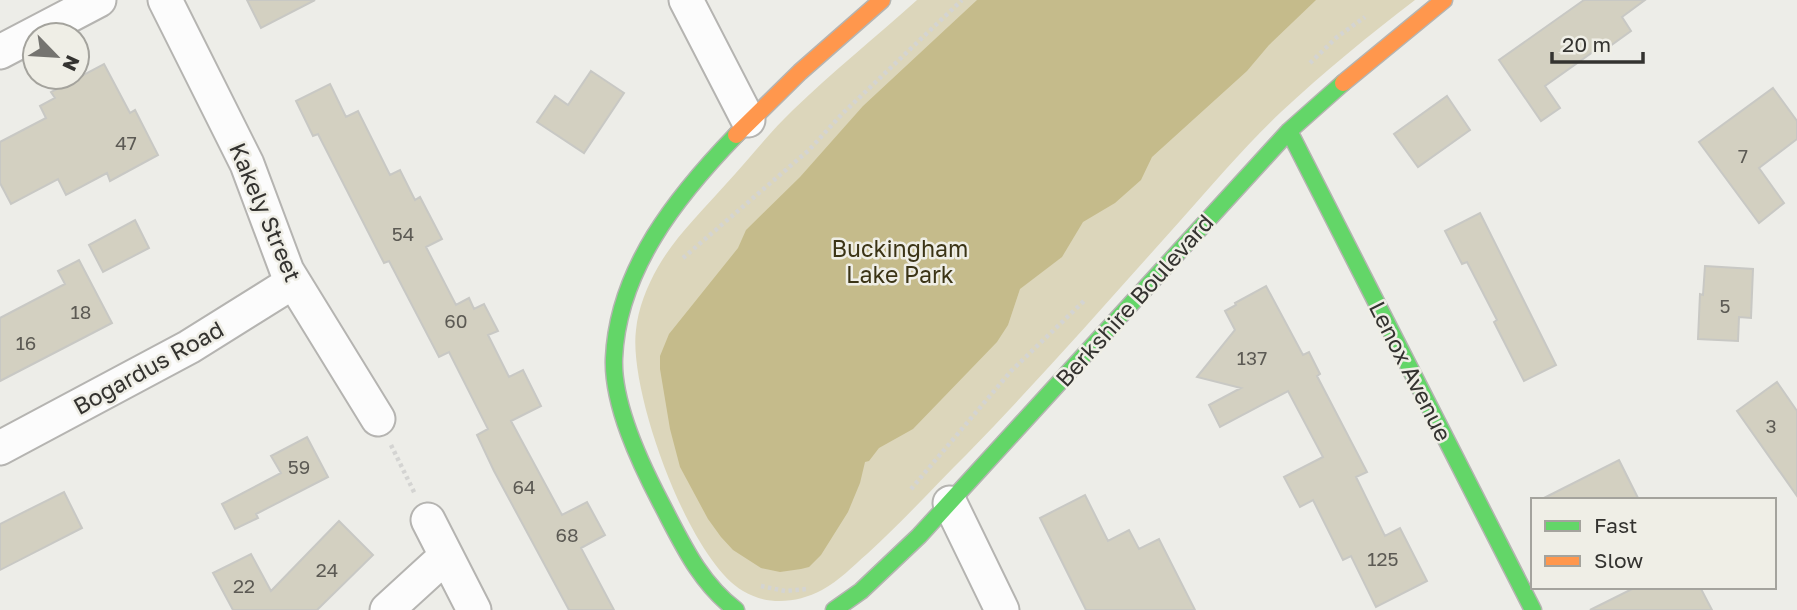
<svg xmlns="http://www.w3.org/2000/svg" width="1797" height="610" viewBox="0 0 1797 610" font-family="'Golos Text',sans-serif">
  <style>
    .green { fill: #dcd6bb }
    .water { fill: #c5bb8b }
    .building { fill: #d3d0c1; stroke: #c8c8c4; stroke-width: 2 }
    .lines { fill: none; stroke-linecap: round; stroke-linejoin: round }
    .street-casing { stroke: #b5b4b1; stroke-width: 37 }
    .fast-casing { stroke: #b5b4b1; stroke-width: 19 }
    .slow-casing { stroke: #b5b4b1; stroke-width: 19 }
    .path { stroke: #d4d4d2; stroke-width: 4.5; stroke-dasharray: 3.5 3.5; stroke-linecap: butt }
    .street { stroke: #fcfcfc; stroke-width: 33 }
    .fast { stroke: #63d668; stroke-width: 16 }
    .slow { stroke: #ff974d; stroke-width: 16 }
    .labels { text-anchor: middle; dominant-baseline: central; stroke-width: 5; stroke-linejoin: round; paint-order: stroke }
    .number-label { font-size: 19px; fill: #5c5a54 }
    .street-label { font-size: 23px; fill: #343330; stroke: #efeee6 }
    .park-label { font-size: 23px; fill: #3b3416; stroke: #efeee6 }
  </style>
  <rect width="100%" height="100%" fill="#edede8"/>
  <path class="green" d="M917 0H1415C1369 35 1324 72 1281 112 1245 146 1213 184 1180 221 1110 299 1040 379 967 454 934 487 902 522 867 554 853 566 839 581 822 590 797 603 768 606 743 591 689 560 628 391 636 330 638 309 647 286 658 267 675 237 703 210 726 184 748 160 769 133 793 110 832 72 876 37 917 0Z"/>
  <path class="water" d="M977 0H1316L1269 45 1247 71 1152 157 1141 180 1115 203 1083 222 1062 257 1020 289 1008 325 997 342 913 429 879 448 869 461 865 462 860 483 848 512 821 555 809 567 801 569 780 572 761 568 733 550 721 537 708 519 680 467 670 429 660 369V356L669 334 738 248 746 230 800 177 863 106Z"/>
  <path class="building" d="M247 0H315L261 28Z
    M1584 0H1645L1622 17 1631 31 1610 46 1607 42 1545 86 1560 108 1541 121 1499 60Z
    M104 64 130 113 135 110 158 155 110 181 107 173 66 195 58 179 11 204 0 183V142L46 118 40 106 55 98 51 92Z
    M591 71 624 93 584 153 537 122 555 96 568 105Z
    M330 84 346 117 358 111 390 175 400 170 415 200 420 197 442 239 426 247 456 305 469 298 474 309 484 304 498 331 488 335 509 377 523 370 541 406 511 421 562 515 587 502 605 535 581 548 614 610H569L494 471 477 435 488 429 449 352 439 357 389 261 384 263 318 134 313 136 296 101Z
    M1773 88 1797 121V139L1759 168 1784 203 1759 223 1699 142Z
    M1447 96 1470 130 1418 167 1394 134Z
    M1480 213 1556 365 1524 381 1494 322 1497 320 1467 262 1462 264 1445 231Z
    M135 220 149 248 103 272 89 245Z
    M79 260 112 323 0 381V318L65 284 58 271Z
    M1705 266 1753 269 1751 318 1739 317 1738 341 1698 339 1700 294 1703 295Z
    M1266 286 1303 355 1309 352 1320 374 1317 376 1367 472 1356 477 1385 536 1400 528 1427 581 1376 607 1351 556 1343 560 1313 500 1300 507 1284 477 1323 457 1288 391 1220 427 1209 405 1241 388 1197 377 1235 330 1225 311 1236 305 1235 303Z
    M1777 382 1797 411V496L1737 411Z
    M307 437 328 477 256 514 258 518 235 529 222 504 281 473 271 456Z
    M1619 460 1639 500H1540Z
    M64 492 82 528 0 570V524Z
    M1085 495 1108 541 1129 530 1139 549 1159 539 1195 610H1086L1040 518Z
    M339 521 373 555 317 610H233L213 573 251 554 271 591Z
    M1636 587H1700L1712 610H1590Z"/>
  <g class="lines">
    <g class="street-casing">
      <path id="street" d="M165 0 247 164 287 271 378 419
        M686 0 748 120
        M0 52 99 0
        M0 448 189 347 293 282
        M950 503 1002 610
        M428 520 474 610
        M387 610 446 556"/>
    </g>
    <g class="fast-casing">
      <path id="fast" d="M1289 131 1533 610
        M736 135C677 196 618 269 614 358 612 404 640 463 661 503 682 543 699 582 736 610
        M834 610 861 591 919 536 1289 131 1343 83"/>
    </g>
    <g class="slow-casing">
      <path id="slow" d="M1343 83 1444 0
        M736 135 800 72 882 0"/>
    </g>
    <path class="path" d="M1310 63 1337 37 1365 17
      M683 258 809 150 842 114 962 0
      M391 445 415 494
      M911 489 1011 371 1085 300
      M761 586 785 591 807 589"/>
    <use href="#street" class="street"/>
    <use href="#fast" class="fast"/>
    <use href="#slow" class="slow"/>
  </g>
  <g class="labels">
    <g class="number-label">
      <text x="126" y="142">47</text>
      <text x="1743" y="155">7</text>
      <text x="403" y="233">54</text>
      <text x="1725" y="305">5</text>
      <text x="81" y="311">18</text>
      <text x="456" y="320">60</text>
      <text x="26" y="342">16</text>
      <text x="1252" y="357">137</text>
      <text x="1771" y="425">3</text>
      <text x="299" y="466">59</text>
      <text x="524" y="486">64</text>
      <text x="567" y="534">68</text>
      <text x="1383" y="558">125</text>
      <text x="327" y="569">24</text>
      <text x="244" y="585">22</text>
    </g>
    <g class="street-label">
      <text transform="translate(266 212) rotate(67)">Kakely Street</text>
      <text transform="translate(1134 300) rotate(-48)">Berkshire Boulevard</text>
      <text transform="translate(148 367) rotate(-29)">Bogardus Road</text>
      <text transform="translate(1411 371) rotate(63)">Lenox Avenue</text>
    </g>
    <g class="park-label">
      <text x="900" y="248">Buckingham<tspan x="900" dy="26">Lake Park</tspan></text>
    </g>
  </g>
  <rect x="1531" y="498" width="245" height="91" fill="#efeee6" stroke="#a4a39d" stroke-width="2"/>
  <rect x="1545" y="521" width="35" height="10" fill="#63d668" stroke="#a4a39d" stroke-width="2"/>
  <text x="1594" y="533" font-size="21" fill="#343330">Fast</text>
  <rect x="1545" y="556" width="35" height="10" fill="#ff974d" stroke="#a4a39d" stroke-width="2"/>
  <text x="1594" y="568" font-size="21" fill="#343330">Slow</text>
  <g transform="translate(56 56) rotate(115)"><circle r="33" fill="#efeee6" stroke="#a4a39d" stroke-width="2"/>
  <path d="M0-5L12 26L0 18L-12 26Z" fill="#757470"/>
  <text y="-10" font-size="19" font-weight="bold" text-anchor="middle" fill="#343330">N</text>
  </g>
  <path d="M1552 52v10h91v-10" fill="none" stroke="#343330" stroke-width="3.5"/>
  <text x="1562" y="52" font-size="21" fill="#343330" stroke="#efeee6" stroke-width="5" paint-order="stroke">20 m</text>
</svg>
